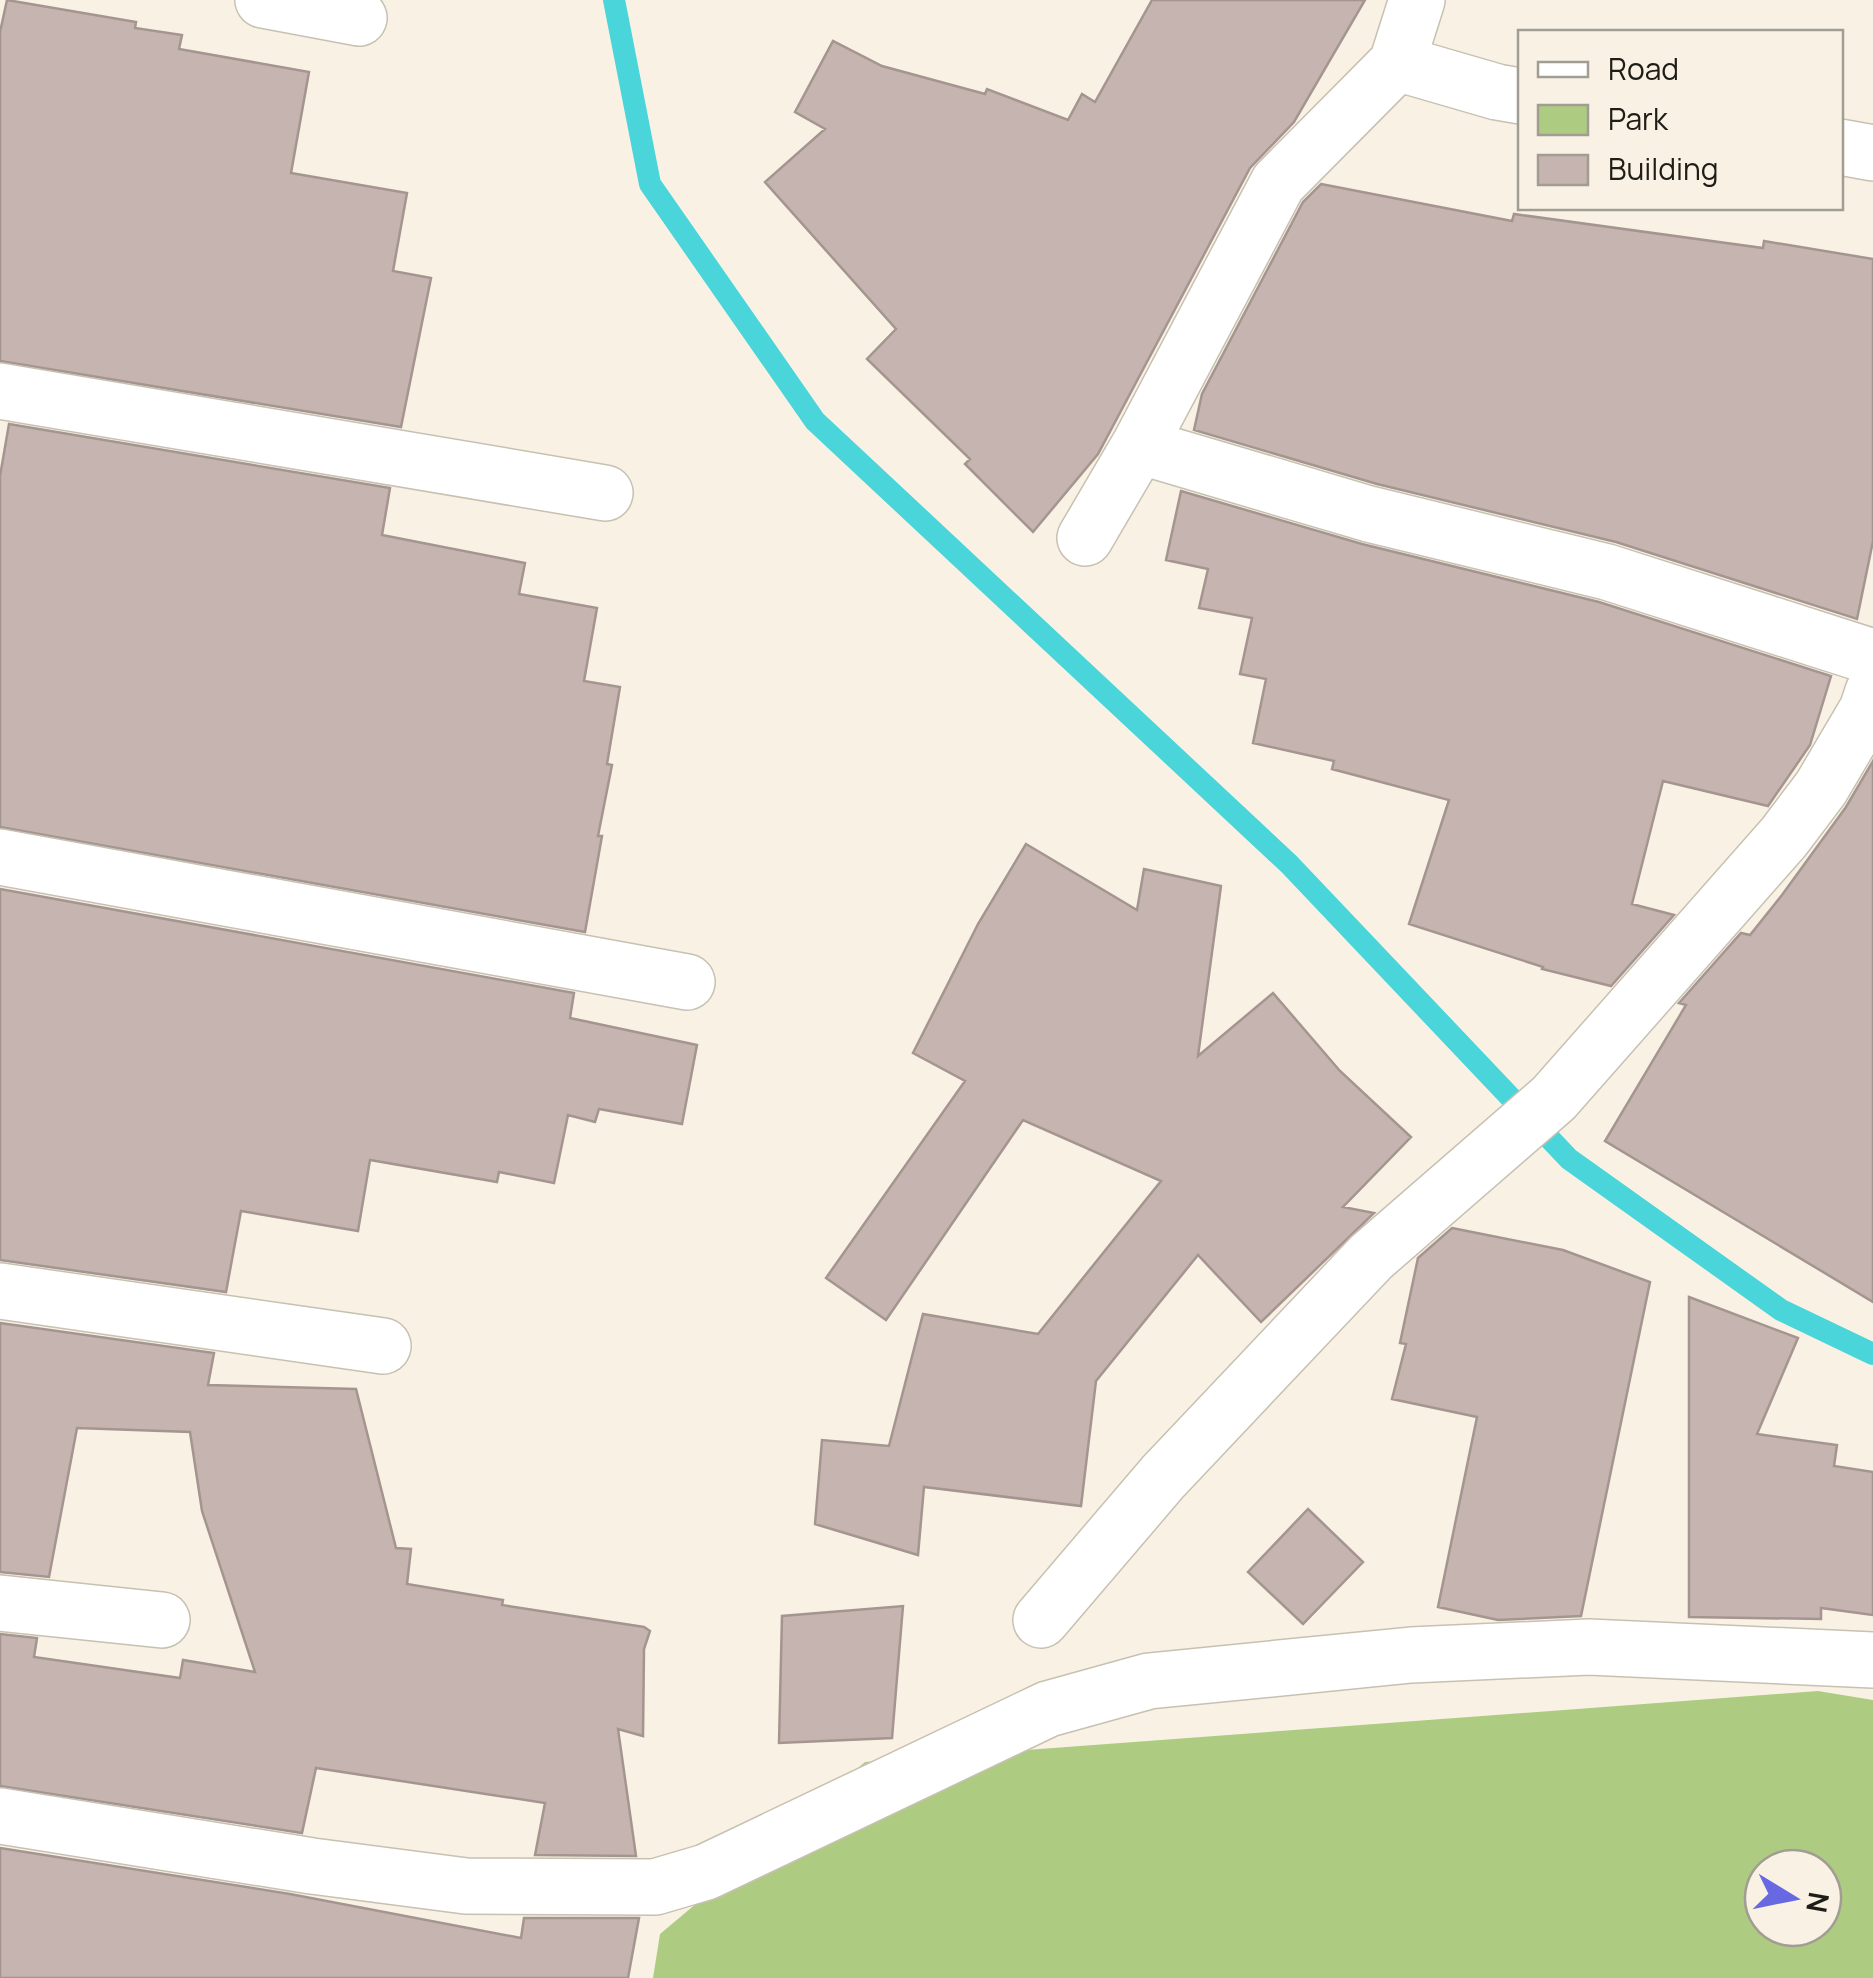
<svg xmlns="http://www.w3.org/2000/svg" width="1873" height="1978" viewBox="0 0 1873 1978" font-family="Manrope,sans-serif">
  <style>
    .green { fill: #adcc82; fill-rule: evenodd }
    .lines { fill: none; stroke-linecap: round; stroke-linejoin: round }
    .stream { stroke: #49d5d9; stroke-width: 22 }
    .building { fill: #c5b4af; stroke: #a59590; stroke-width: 2.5 }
    .street-casing { stroke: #c7c1b2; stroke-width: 58 }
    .street { stroke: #fff; stroke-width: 55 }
  </style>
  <rect width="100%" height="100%" fill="#f9f2e4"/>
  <path class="green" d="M1818 1691 1873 1700V1978H653L660 1934 865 1762ZM1763 1868H1823V1928H1763Z"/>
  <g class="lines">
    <path class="stream" d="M614 0 650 184 815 421 1289 864 1569 1159 1781 1310 1873 1354"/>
  </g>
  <path class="building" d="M7 0 136 22 135 28 182 35 179 49 309 72 291 173 407 193 393 271 431 278 401 427 0 361V32Z
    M1152 0H1365L1294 122 1250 168 1098 454 1033 532 965 464 970 459 867 359 896 329 765 182 825 129 795 112 833 41 882 66 985 94 987 89 1068 120 1082 94 1095 102Z
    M1321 184 1512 221 1514 214 1763 248 1764 241 1873 259V541L1857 619 1616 542 1377 484 1194 430 1202 394 1303 202Z
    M9 424 390 488 382 535 525 563 519 594 597 608 584 681 620 687 607 764 612 765 598 836H602L585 932 0 827V476Z
    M1181 491 1362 544 1599 602 1831 676 1810 745 1768 806 1663 781 1632 904 1674 915 1611 986 1542 969 1543 967 1409 924 1449 800 1332 769 1334 761 1253 743 1266 679 1240 674 1252 618 1199 608 1208 569 1166 560Z
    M1873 761V1302L1605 1141 1686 1005 1679 1003 1741 933 1750 935 1782 895 1846 807Z
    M1026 844 1137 910 1144 869 1221 886 1198 1056 1273 993 1340 1071 1411 1137 1343 1207 1374 1213 1261 1322 1198 1255 1096 1381 1081 1506 924 1487 918 1555 815 1524 822 1440 889 1446 923 1314 1038 1334 1161 1181 1023 1120 886 1320 826 1278 965 1081 913 1053 978 924Z
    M0 889 574 993 570 1018 697 1045 682 1124 599 1109 595 1122 568 1115 554 1183 499 1172 497 1182 370 1160 358 1231 241 1211 226 1292 0 1260Z
    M1452 1228 1563 1250 1650 1282 1581 1616 1498 1620 1438 1607 1477 1417 1392 1399 1406 1344 1400 1343 1418 1258Z
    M1689 1297 1798 1338 1757 1434 1837 1445 1834 1466 1873 1472V1615L1821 1608V1619L1689 1617Z
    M0 1323 214 1353 208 1385 356 1389 396 1548 411 1549 407 1584 503 1600 502 1605 644 1627 650 1631 644 1649 643 1736 618 1729 636 1856 535 1855 545 1803 316 1768 302 1833 0 1786V1634L37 1638 34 1657 180 1678 183 1660 255 1672 202 1511 190 1432 77 1428 49 1577 0 1572Z
    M1308 1509 1363 1562 1303 1624 1248 1572Z
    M903 1606 892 1738 779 1743 782 1616Z
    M0 1848 290 1894 521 1938 524 1918H639L628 1978H0Z"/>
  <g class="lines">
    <g class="street-casing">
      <path id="street" d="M263 0 359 18
        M1397 63 1497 92 1520 96
        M1840 147 1873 153
        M0 391 605 493
        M1139 446 1369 514 1607 572 1873 657
        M1085 538 1139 446 1278 183 1397 63 1417 0
        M0 857 687 982
        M0 1291 383 1346
        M0 1603 162 1620
        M1041 1620 1163 1477 1371 1257 1554 1098 1784 837 1821 788 1867 710 1873 692
        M0 1816 312 1866 466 1886 655 1887 706 1872 1048 1709 1149 1681 1411 1655 1589 1647 1873 1660"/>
    </g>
    <use href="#street" class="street"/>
  </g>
  <rect x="1518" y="30" width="325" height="180" fill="#f9f2e4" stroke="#a29d92" stroke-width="2.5"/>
  <rect x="1538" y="62" width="50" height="15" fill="#ffffff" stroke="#a29d92" stroke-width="2.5"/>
  <text x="1608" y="80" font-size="30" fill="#1f1d17">Road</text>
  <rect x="1538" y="105" width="50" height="30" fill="#adcc82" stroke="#a29d92" stroke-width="2.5"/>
  <text x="1608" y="130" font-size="30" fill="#1f1d17">Park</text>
  <rect x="1538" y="155" width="50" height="30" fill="#c5b4af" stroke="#a29d92" stroke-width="2.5"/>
  <text x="1608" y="180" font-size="30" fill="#1f1d17">Building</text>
  <g transform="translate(1793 1898) rotate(100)"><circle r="48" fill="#f9f2e4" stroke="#a29d92" stroke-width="2.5"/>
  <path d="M0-8L18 38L0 25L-18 38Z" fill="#6869e2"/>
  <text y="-15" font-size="28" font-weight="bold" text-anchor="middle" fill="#1f1d17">N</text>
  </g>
</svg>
